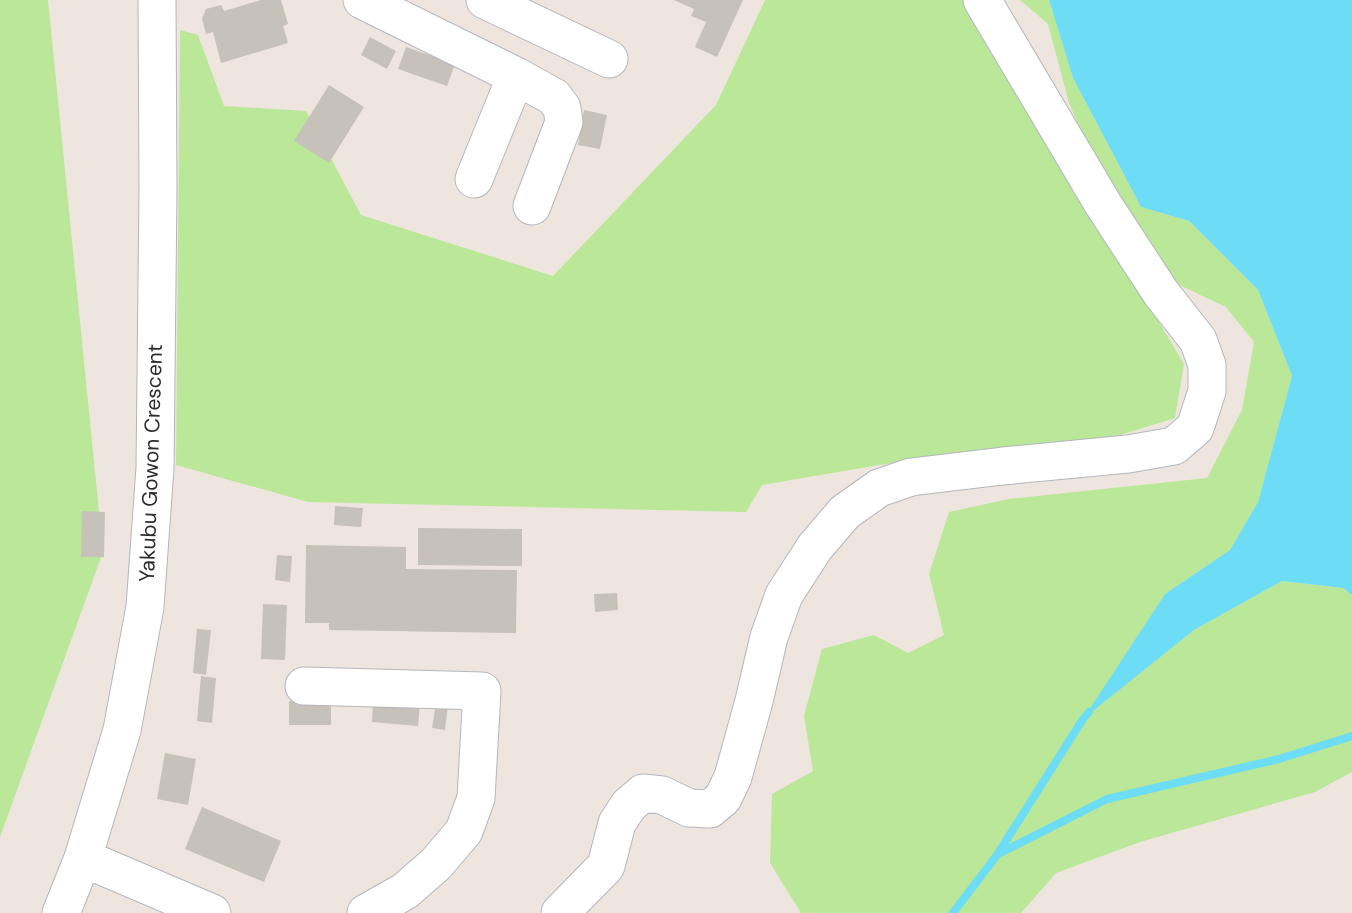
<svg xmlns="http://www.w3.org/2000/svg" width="1352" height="913" viewBox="0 0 1352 913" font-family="'DM Sans',sans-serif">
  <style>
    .green { fill: #bae798 }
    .water { fill: #6ddcf5 }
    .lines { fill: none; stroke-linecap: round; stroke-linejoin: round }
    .stream { stroke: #6ddcf5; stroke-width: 8 }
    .building { fill: #c6c1b9 }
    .minor-casing { stroke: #b2b6c0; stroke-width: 39 }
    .minor { stroke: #fff; stroke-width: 37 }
    .labels { text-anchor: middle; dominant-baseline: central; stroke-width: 6; stroke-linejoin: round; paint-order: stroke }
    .street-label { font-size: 21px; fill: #2c2c2c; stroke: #fff }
  </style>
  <rect width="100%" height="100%" fill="#eee6de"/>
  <path class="green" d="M0 0H48L103 552 0 837Z
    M765 0H967L1184 364 1175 418 1117 436 879 465 762 485 746 512 308 502 176 465 180 30 198 35 224 106 306 111 361 215 553 276 716 105Z
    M1020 0H1049L1073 78 1141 207 1189 221 1258 290 1292 376 1258 502 1230 550 1165 594 1085 717 1194 630 1282 581 1343 588 1352 595V772L1315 792 1140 842 1056 873 1021 913H801L770 863 772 794 813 771 804 716 822 649 874 635 908 653 944 635 929 574 949 512 1009 499 1207 478 1242 410 1254 342 1226 307 1173 282 1114 208 1069 103 1048 24Z"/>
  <path class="water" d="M1049 0H1352V595L1343 588 1282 581 1194 630 1083 719 1165 594 1230 550 1258 502 1292 376 1258 290 1189 221 1141 207 1073 78Z"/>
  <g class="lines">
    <path class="stream" d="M1000 853 1107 799 1279 759 1352 736
      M953 913 997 855 1083 719 1089 712"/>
  </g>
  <path class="building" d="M261 0H281L288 24 283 26 288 43 221 63 213 32 206 34 202 19 206 9 221 5 224 11Z
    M674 0H743L717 57 695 47 706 22 691 16 694 9Z
    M370 37 396 51 387 69 361 55Z
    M406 47 455 64 447 86 398 69Z
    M329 85 364 107 329 163 294 141Z
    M584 110 607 115 600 149 578 145Z
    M335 506 363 508 361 527 334 525Z
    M82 511 105 512 104 557H81Z
    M418 528 522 529V566L418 565Z
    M306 545 406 547V569L517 570 516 633 329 630V623H305Z
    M277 555 292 556 290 582 275 580Z
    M617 593 618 610 595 612 594 594Z
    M263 604 287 605 285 660 261 659Z
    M197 629 211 630 206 675 193 673Z
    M201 676 216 678 212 723 197 721Z
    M373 700 420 704 418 726 372 722Z
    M289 701 331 702V725H289Z
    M436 703 448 705 445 730 432 728Z
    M165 753 196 759 188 805 157 799Z
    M202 807 281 841 264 882 185 849Z"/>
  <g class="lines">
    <g class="minor-casing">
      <path id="minor" d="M362 0 516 76 554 97 562 108 564 122 532 206
        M485 0 609 59
        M474 179 516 76
        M304 686 482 691 476 798 464 831 436 864 405 891 366 913
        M83 858 212 913
        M61 913 83 858 122 730 145 607 155 468 158 190 157 0
        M560 913 606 866 617 823 629 805 643 793 662 795 689 808 710 809 723 798 733 777 754 701 769 637 784 595 815 547 845 512 879 488 911 477 1003 466 1128 454 1174 446 1195 428 1207 391V365L1198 340 1161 293 1103 204 982 0"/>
    </g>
    <use href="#minor" class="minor"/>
  </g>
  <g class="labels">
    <g class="street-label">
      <text transform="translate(151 463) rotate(-88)">Yakubu Gowon Crescent</text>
    </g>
  </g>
</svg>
